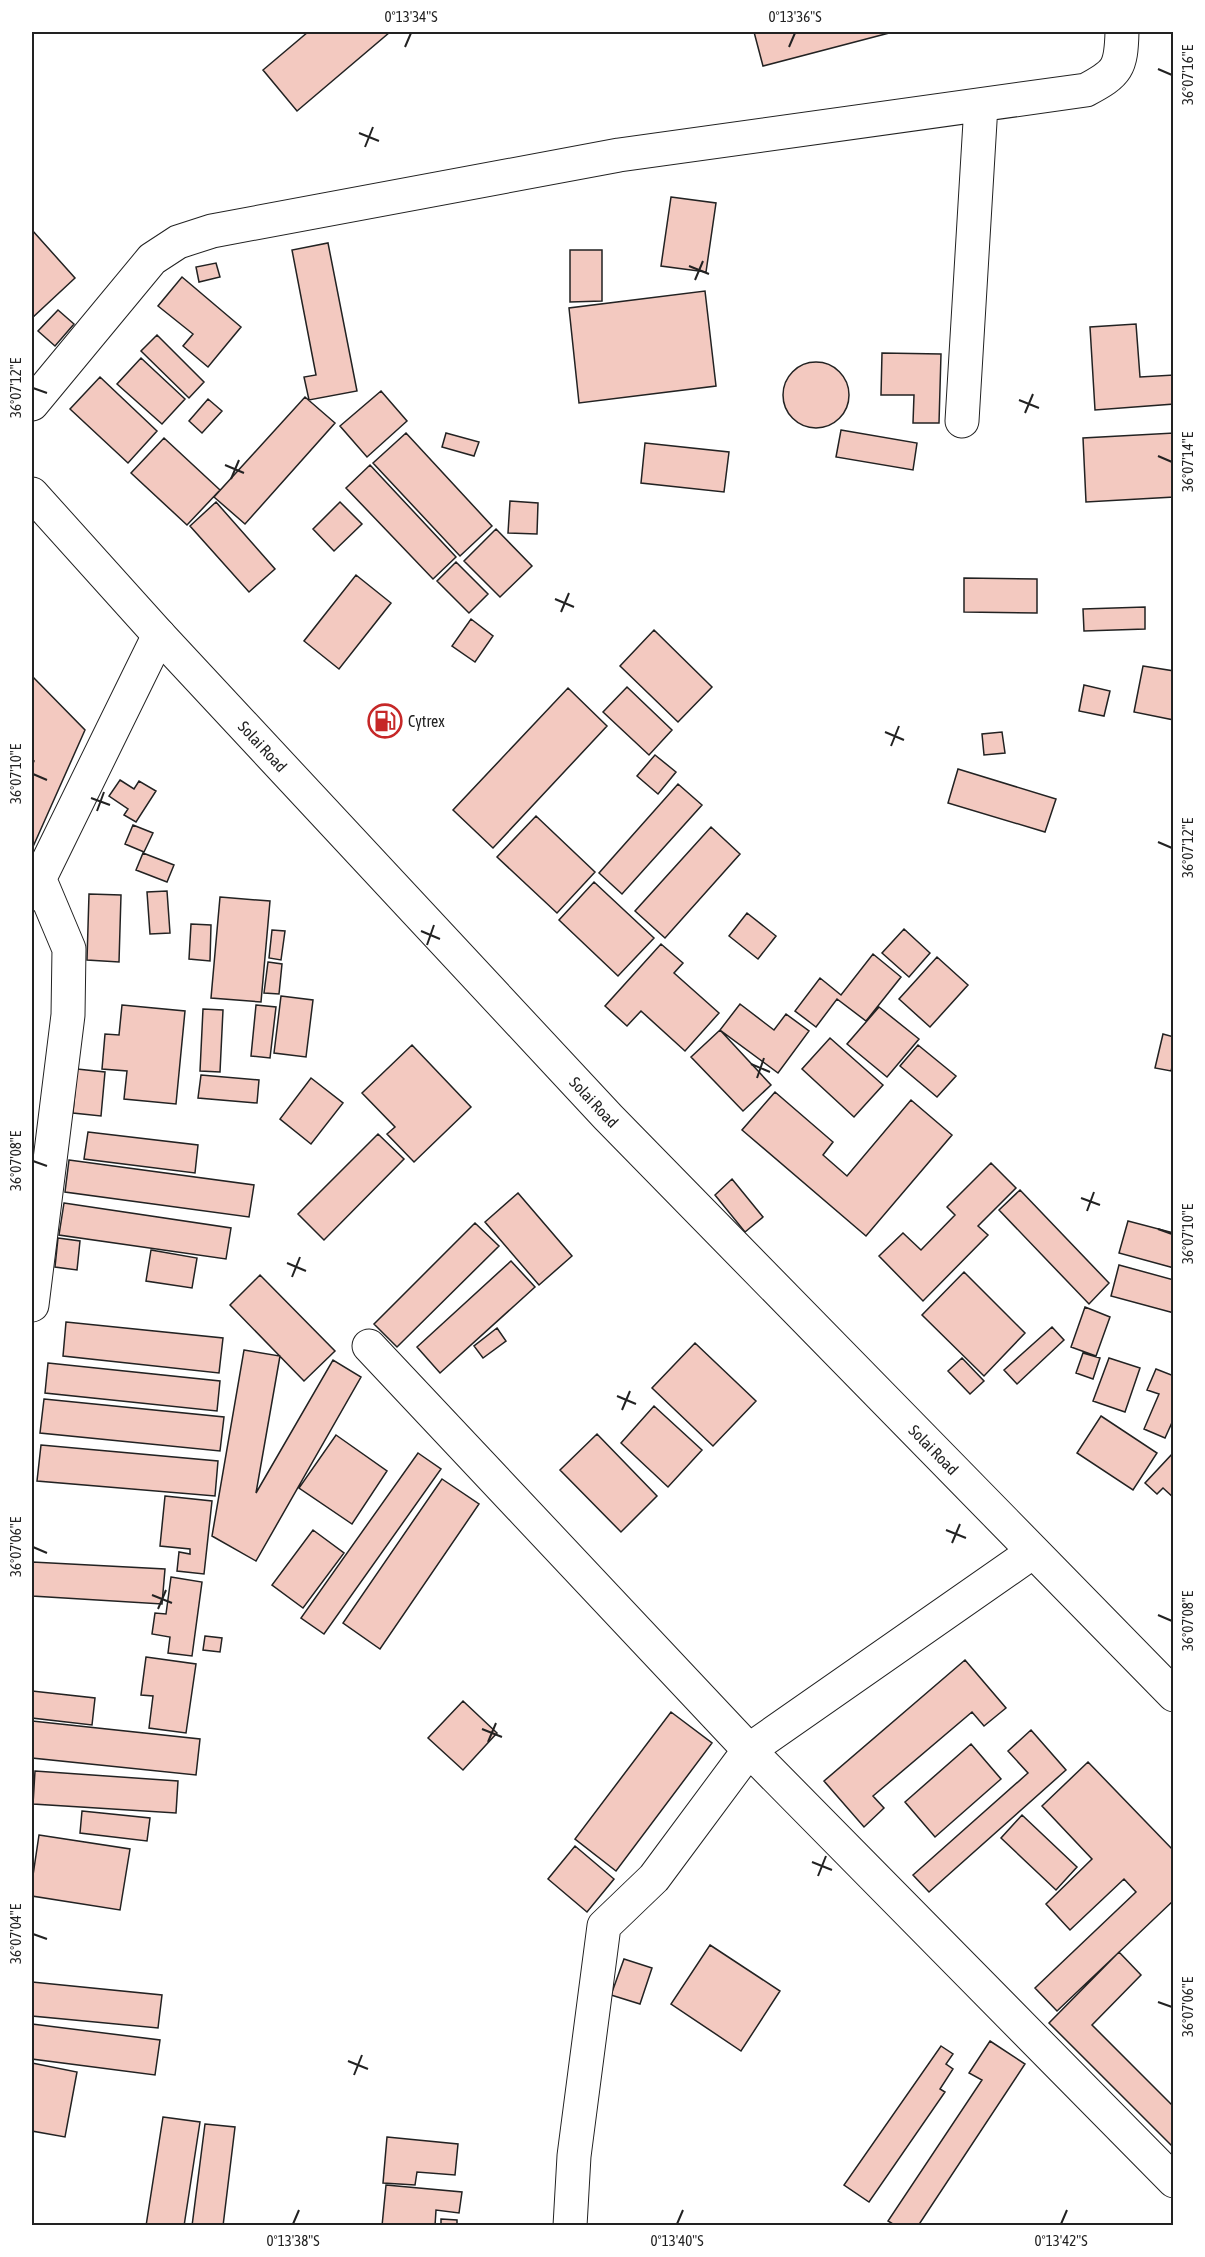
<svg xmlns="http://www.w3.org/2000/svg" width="1205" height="2257" viewBox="0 0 1205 2257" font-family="'Asap Condensed',sans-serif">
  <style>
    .building { fill: #f3c9c0; stroke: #222; stroke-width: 1.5 }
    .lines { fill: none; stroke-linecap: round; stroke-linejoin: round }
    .minor-casing { stroke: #222; stroke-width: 35 }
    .highway-casing { stroke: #222; stroke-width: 35 }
    .minor { stroke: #fff; stroke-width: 33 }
    .highway { stroke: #fff; stroke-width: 33 }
    .ticks { fill: none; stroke: #222; stroke-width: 2 }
    .labels { text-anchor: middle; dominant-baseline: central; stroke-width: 4.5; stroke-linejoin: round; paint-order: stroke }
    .poi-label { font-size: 16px; fill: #222; stroke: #fff; text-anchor: start }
    .street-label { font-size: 16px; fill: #222; stroke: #fff }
    .neatline { fill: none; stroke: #222; stroke-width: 2 }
    .ticks-label { font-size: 15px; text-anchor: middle; fill: #222 }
  </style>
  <rect width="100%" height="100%" fill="#fff"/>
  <path class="building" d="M308 32H390L297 111 263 70Z
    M754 32H893L763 66Z
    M671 197 716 203 706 272 661 266Z
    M32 230 75 278 32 318Z
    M328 243 357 391 309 400 304 377 316 375 292 250Z
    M570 250H602V301L570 302Z
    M216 263 220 277 199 282 196 267Z
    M182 277 241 327 208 367 183 346 193 334 158 306Z
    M705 291 716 386 579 403 569 308Z
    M58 310 74 324 55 346 38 331Z
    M1136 324 1140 377 1174 375V404L1095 410 1090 327Z
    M157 335 204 382 189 398 141 351Z
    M882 353 941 354 939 423H913L914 395H881Z
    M141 358 185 399 162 424 117 384Z
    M783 395a33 33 0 1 1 66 0a33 33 0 1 1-66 0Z
    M100 377 157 431 128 463 70 409Z
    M381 391 407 421 367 457 340 426Z
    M305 397 335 423 245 524 214 497Z
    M208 399 222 411 202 433 189 421Z
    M841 430 917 443 913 470 836 457Z
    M406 433 492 526 460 556 373 463Z
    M446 433 479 442 474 456 442 447Z
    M1174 433V497L1086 502 1083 438Z
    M164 438 220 490 187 525 131 473Z
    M645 443 729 452 724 492 641 483Z
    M370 465 456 557 433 579 346 488Z
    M510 501 538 503 537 534 508 533Z
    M216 502 275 569 249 592 190 526Z
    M340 502 362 524 334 551 313 529Z
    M496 529 532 566 500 597 464 561Z
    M456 562 488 594 469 613 437 581Z
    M356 575 391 603 339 669 304 641Z
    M964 578 1037 579V613L964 612Z
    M1145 607V629L1084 631 1083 609Z
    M471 619 493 636 475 662 452 646Z
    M654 630 712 687 678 722 620 666Z
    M1143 666 1174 671V720L1134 712Z
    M32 676 85 730 32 849V766L34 761 32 759Z
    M1084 685 1110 691 1104 716 1079 711Z
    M627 687 672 730 649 755 603 712Z
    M568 688 607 726 493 848 453 810Z
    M1002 732 1005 753 984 755 982 734Z
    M655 755 676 772 658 794 637 776Z
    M958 769 1056 799 1045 832 948 803Z
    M120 780 134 789 139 781 156 791 136 822 124 815 128 809 109 796Z
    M678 784 702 805 622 894 599 873Z
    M536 816 595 872 557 913 497 857Z
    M133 825 153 833 144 852 125 844Z
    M711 827 740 854 665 938 635 911Z
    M143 853 174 865 167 882 136 870Z
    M594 882 654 938 618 976 559 920Z
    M167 891 170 933 150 934 147 892Z
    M89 894 121 895 119 962 87 960Z
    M220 897 270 901 261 1002 211 998Z
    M747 913 776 936 758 959 729 936Z
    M191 924 211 925 210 961 189 959Z
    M904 929 930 953 909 977 882 953Z
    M272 930 285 931 281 960 269 958Z
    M661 944 683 963 674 973 719 1013 685 1051 641 1011 627 1026 605 1006Z
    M873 954 901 977 866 1021 837 999 816 1027 795 1011 820 978 841 995Z
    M937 957 968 985 930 1027 899 999Z
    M268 962 282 964 279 994 264 993Z
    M281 996 313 1000 306 1057 274 1053Z
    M740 1004 774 1030 786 1014 809 1031 778 1073 720 1030Z
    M122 1005 185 1011 176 1104 124 1099 127 1071 102 1069 105 1034 119 1035Z
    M256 1005 276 1007 270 1058 251 1056Z
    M879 1007 919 1039 887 1077 847 1044Z
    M203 1009 223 1010 220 1072 200 1071Z
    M720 1030 771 1085 743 1111 691 1057Z
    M1163 1034 1174 1037V1060L1171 1071 1155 1068Z
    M830 1038 883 1085 854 1117 802 1069Z
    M412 1045 471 1107 414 1162 387 1134 395 1127 362 1093Z
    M918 1045 956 1076 937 1097 900 1066Z
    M77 1069 105 1072 101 1116 73 1113Z
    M201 1075 259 1080 257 1103 198 1098Z
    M311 1078 343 1103 311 1144 280 1119Z
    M775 1092 833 1142 823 1155 847 1176 911 1100 952 1135 866 1236 742 1130Z
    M88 1132 198 1145 195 1173 84 1159Z
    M378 1134 404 1159 324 1240 298 1214Z
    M69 1160 254 1185 249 1217 65 1192Z
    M991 1163 1016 1188 978 1226 988 1235 923 1301 879 1256 903 1233 921 1250 955 1215 947 1207Z
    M732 1179 763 1217 745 1232 715 1195Z
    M1020 1190 1109 1283 1089 1304 999 1210Z
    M518 1193 572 1256 539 1285 485 1222Z
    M64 1203 231 1228 226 1259 59 1235Z
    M1128 1221 1174 1233V1268L1119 1253Z
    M475 1223 499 1246 397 1347 374 1324Z
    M58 1238 80 1241 77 1270 55 1267Z
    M151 1250 197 1258 192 1288 146 1281Z
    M511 1261 535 1287 440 1373 417 1347Z
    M1119 1265 1174 1280V1313L1111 1296Z
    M964 1272 1025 1333 984 1376 922 1315Z
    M260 1275 335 1351 304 1381 230 1305Z
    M1085 1307 1110 1317 1096 1356 1071 1347Z
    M66 1322 223 1338 219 1373 63 1356Z
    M1052 1327 1064 1340 1017 1384 1004 1370Z
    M497 1328 506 1341 483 1358 474 1346Z
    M695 1343 756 1401 713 1446 652 1388Z
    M244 1350 280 1356 256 1493 333 1360 361 1377 256 1561 212 1536Z
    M1083 1353 1100 1358 1093 1379 1076 1373Z
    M962 1358 984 1381 970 1394 948 1371Z
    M1109 1358 1140 1368 1125 1412 1093 1401Z
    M48 1363 220 1381 217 1411 45 1393Z
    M1156 1369 1174 1376V1418L1165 1438 1144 1429 1159 1394 1147 1390Z
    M44 1399 224 1417 220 1451 40 1433Z
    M654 1406 702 1450 668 1487 621 1443Z
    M1101 1416 1157 1453 1133 1490 1077 1453Z
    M597 1434 657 1496 621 1532 560 1470Z
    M336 1435 387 1471 352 1524 299 1488Z
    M41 1445 218 1461 215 1496 37 1481Z
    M1174 1452V1498L1163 1488 1157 1494 1145 1483Z
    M418 1453 441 1469 324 1634 301 1618Z
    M442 1479 479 1504 380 1649 343 1623Z
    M165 1496 212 1501 204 1574 177 1571 179 1552 190 1554V1549L160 1546Z
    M313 1530 344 1553 303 1608 272 1585Z
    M32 1562 165 1569 162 1604 32 1596Z
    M171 1577 202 1582 192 1656 168 1653 170 1637 152 1634 155 1613 166 1614Z
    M205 1636 222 1638 220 1652 203 1650Z
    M146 1657 196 1664 186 1733 149 1728 153 1696 141 1695Z
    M965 1660 1006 1708 984 1726 972 1712 873 1796 884 1808 864 1827 824 1781Z
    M32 1691 95 1698 92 1725 32 1718Z
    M463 1701 497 1733 463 1770 428 1738Z
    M671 1712 712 1743 616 1871 575 1839Z
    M32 1721 200 1739 196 1775 32 1758Z
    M1031 1730 1066 1770 929 1892 913 1875 1028 1773 1008 1751Z
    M971 1744 1001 1779 935 1837 905 1802Z
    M1088 1762 1174 1851V1900L1057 2011 1035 1988 1136 1892 1124 1879 1070 1930 1046 1904 1092 1859 1042 1806Z
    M35 1771 178 1781 176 1813 33 1804Z
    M82 1811 150 1818 147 1841 80 1833Z
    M1022 1815 1077 1867 1056 1890 1001 1838Z
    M39 1835 130 1849 120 1910 32 1896V1882Z
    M575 1846 614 1879 587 1912 548 1879Z
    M710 1945 780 1991 741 2051 671 2004Z
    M1119 1952 1141 1975 1092 2025 1174 2107V2148L1049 2023Z
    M624 1959 652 1968 640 2004 611 1995Z
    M32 1982 162 1995 158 2028 32 2016Z
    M32 2024 160 2040 155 2075 32 2059Z
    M990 2041 1025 2064 918 2226H896L888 2221 982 2080 969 2073Z
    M941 2046 953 2054 946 2064 953 2069 940 2089 945 2092 869 2202 844 2185Z
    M32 2063 77 2072 65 2137 32 2131Z
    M163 2117 200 2122 184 2226H146Z
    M205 2124 235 2127 223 2226H192Z
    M387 2137 458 2144 455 2175 417 2172 415 2185 383 2183Z
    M386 2185 462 2192 459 2213 436 2210 435 2226H382Z
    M441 2219 457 2220V2226H441Z"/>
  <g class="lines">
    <g class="minor-casing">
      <path id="minor" d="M32 404 152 259 178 242 212 231 619 155 1086 90C1118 73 1121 68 1122 32
        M962 421 981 105
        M32 894 159 635
        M32 1305 68 1015 69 949 40 880
        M369 1346 749 1750 1174 2181
        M570 2226 574 2156 604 1926 654 1878 749 1750 1033 1552"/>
    </g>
    <g class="highway-casing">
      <g id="highway">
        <path id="s1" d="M32 494 159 635 608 1117 1174 1695"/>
      </g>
    </g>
    <use href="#minor" class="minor"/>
    <use href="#highway" class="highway"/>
  </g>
  <path class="ticks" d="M405 47 411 33M789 47 795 33M1158 69 1172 75M359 133 379 141M365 147 373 127M689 266 709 274M695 280 703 261M33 388 47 393M1019 400 1039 408M1025 413 1033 394M1158 456 1172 462M225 465 244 473M231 479 239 460M555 599 574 607M561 612 569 593M885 732 904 740M891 746 899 726M33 774 47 780M91 798 110 805M97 811 104 792M1158 842 1172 848M421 931 440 939M427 945 434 925M751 1064 770 1072M757 1078 764 1058M33 1161 47 1166M1081 1198 1100 1205M1087 1211 1094 1192M1158 1229 1172 1234M287 1263 306 1271M292 1277 300 1257M617 1396 636 1404M622 1410 630 1391M946 1530 966 1538M952 1543 960 1524M33 1547 47 1553M152 1595 172 1603M158 1609 166 1590M1158 1615 1172 1621M482 1729 502 1737M488 1742 496 1723M812 1862 832 1870M818 1876 826 1856M33 1934 47 1939M1158 2002 1172 2007M348 2061 368 2069M354 2075 362 2055M293 2224 299 2210M677 2224 683 2210M1061 2224 1067 2210"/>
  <defs>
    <g id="fuel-ring" transform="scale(1.725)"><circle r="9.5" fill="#fff" stroke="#c62828" stroke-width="1.5"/><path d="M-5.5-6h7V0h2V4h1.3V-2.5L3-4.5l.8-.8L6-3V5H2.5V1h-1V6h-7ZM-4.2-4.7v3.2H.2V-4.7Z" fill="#c62828"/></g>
  </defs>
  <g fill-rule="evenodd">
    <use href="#fuel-ring" x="385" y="721"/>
  </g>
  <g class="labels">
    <g class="poi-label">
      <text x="408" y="721">Cytrex</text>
    </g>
    <g class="street-label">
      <text stroke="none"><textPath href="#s1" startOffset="342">Solai Road</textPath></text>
      <text stroke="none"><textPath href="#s1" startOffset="828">Solai Road</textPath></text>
      <text stroke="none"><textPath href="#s1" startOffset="1314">Solai Road</textPath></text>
    </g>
  </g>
  <rect width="1205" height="2257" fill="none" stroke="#ffffff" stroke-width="66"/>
  <rect x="33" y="33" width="1139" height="2191" class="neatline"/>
  <g class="ticks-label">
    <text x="411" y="22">0°13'34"S</text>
    <text x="795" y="22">0°13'36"S</text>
    <text transform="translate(1188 75) rotate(-90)" y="5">36°07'16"E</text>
    <text transform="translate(16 388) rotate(-90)" y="5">36°07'12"E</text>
    <text transform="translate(1188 462) rotate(-90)" y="5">36°07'14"E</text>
    <text transform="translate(16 774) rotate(-90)" y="5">36°07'10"E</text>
    <text transform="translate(1188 848) rotate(-90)" y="5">36°07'12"E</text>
    <text transform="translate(16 1161) rotate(-90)" y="5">36°07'08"E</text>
    <text transform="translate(1188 1234) rotate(-90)" y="5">36°07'10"E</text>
    <text transform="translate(16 1547) rotate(-90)" y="5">36°07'06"E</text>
    <text transform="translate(1188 1621) rotate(-90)" y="5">36°07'08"E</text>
    <text transform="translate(16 1934) rotate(-90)" y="5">36°07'04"E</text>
    <text transform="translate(1188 2007) rotate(-90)" y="5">36°07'06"E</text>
    <text x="293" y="2246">0°13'38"S</text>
    <text x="677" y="2246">0°13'40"S</text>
    <text x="1061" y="2246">0°13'42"S</text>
  </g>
</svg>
